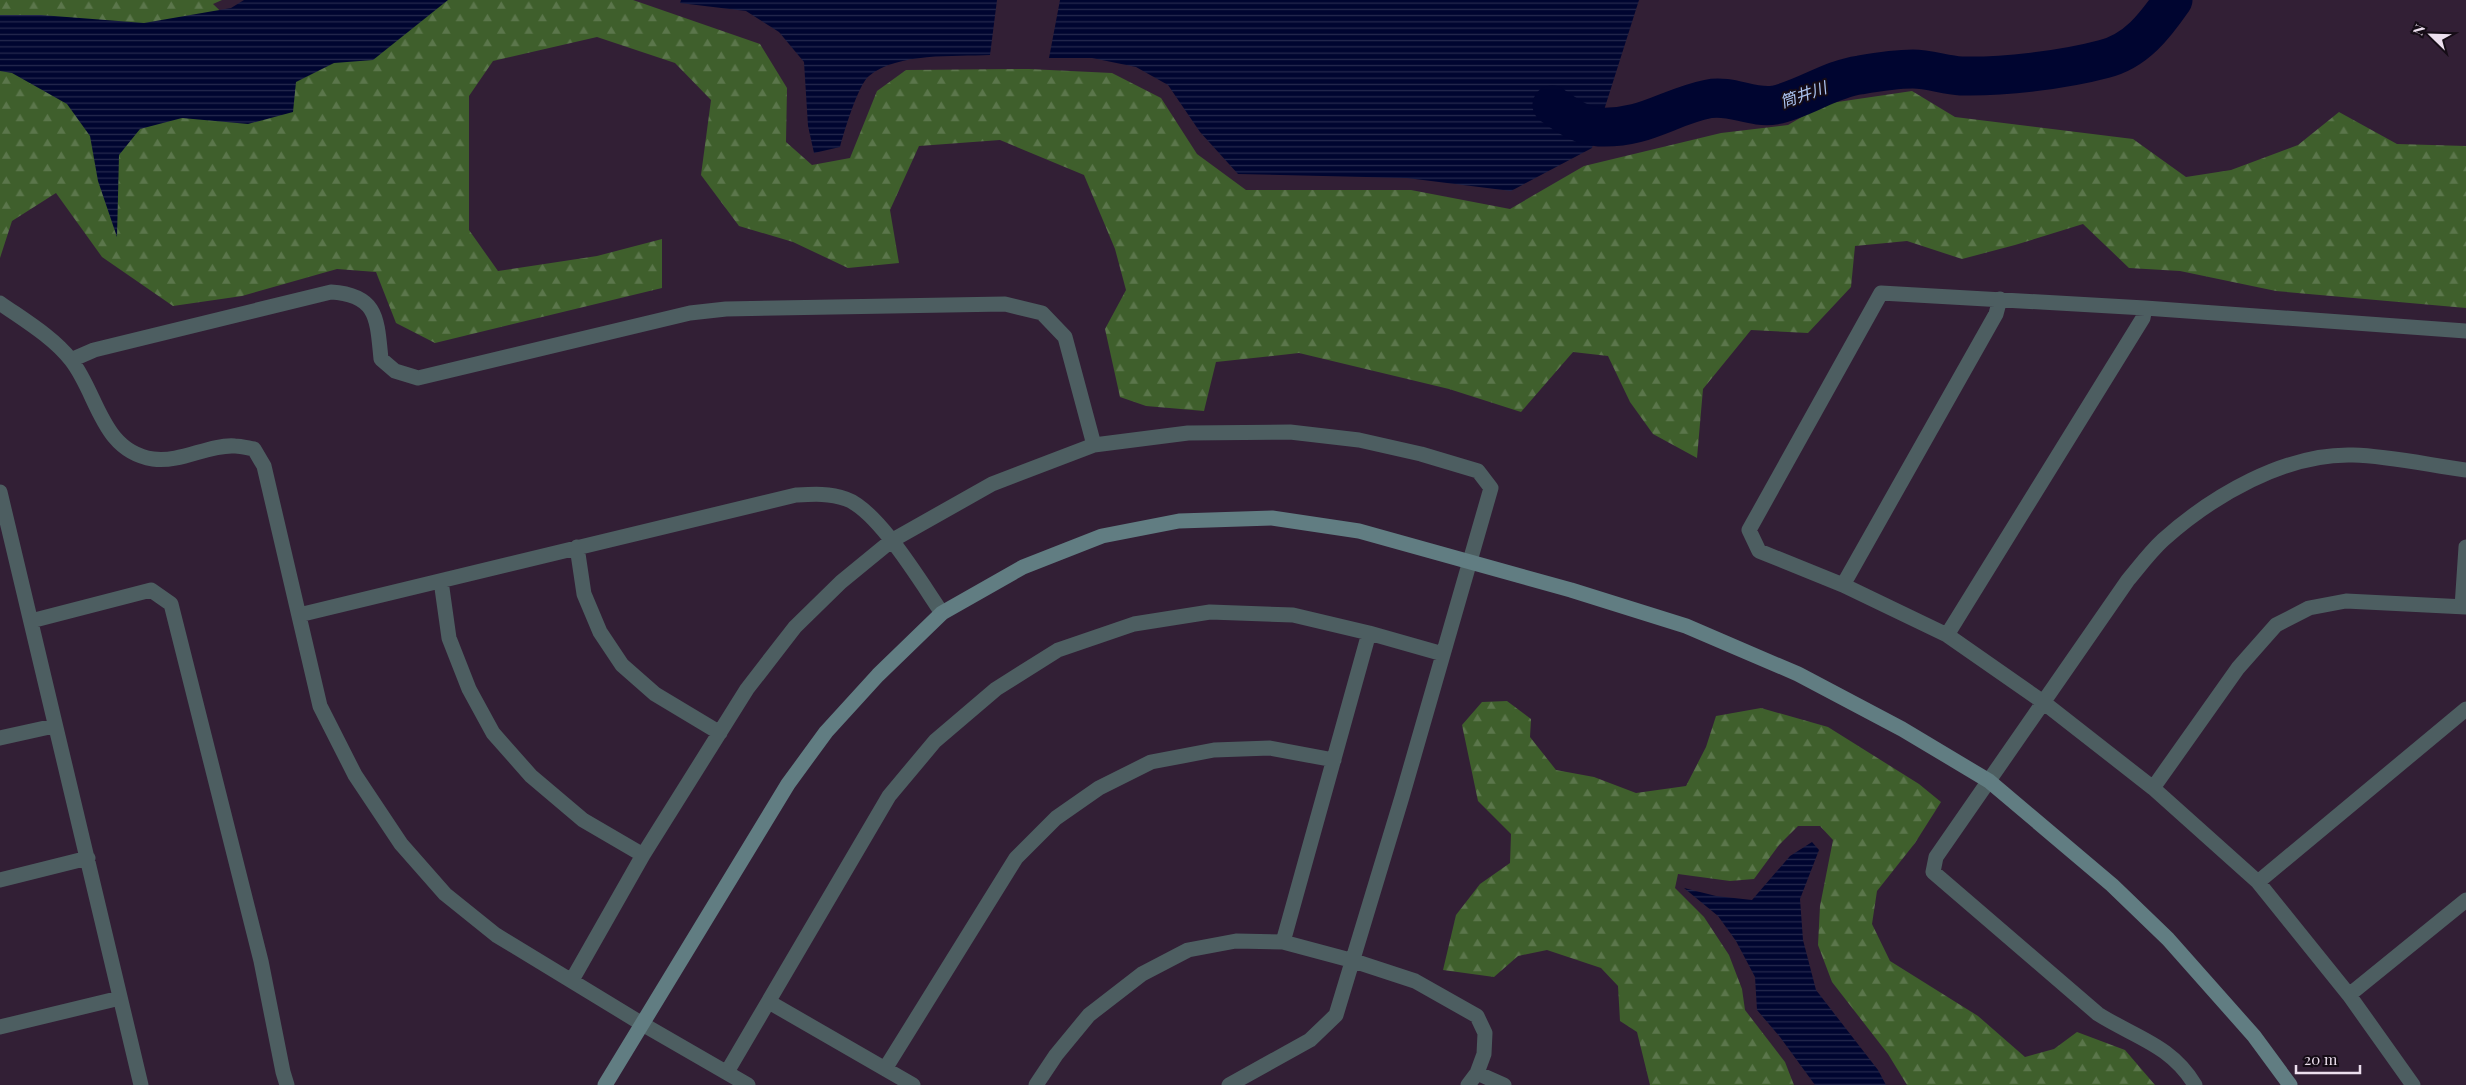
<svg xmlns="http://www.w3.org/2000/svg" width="2466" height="1085" viewBox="0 0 2466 1085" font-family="'Playfair Display','Noto Sans JP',serif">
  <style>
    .forest { fill: url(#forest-firs) }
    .water { fill: url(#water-rules) }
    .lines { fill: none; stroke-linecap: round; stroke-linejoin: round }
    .river { stroke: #000530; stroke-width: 39 }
    .street { stroke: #4d5e61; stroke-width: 15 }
    .secondary { stroke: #617d82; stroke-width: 15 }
    .labels { text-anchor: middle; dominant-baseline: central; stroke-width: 4; stroke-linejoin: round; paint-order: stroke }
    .water-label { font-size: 16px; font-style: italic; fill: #adc5f2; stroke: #150c16 }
  </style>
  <defs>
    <pattern id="forest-firs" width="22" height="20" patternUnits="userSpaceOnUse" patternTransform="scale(1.25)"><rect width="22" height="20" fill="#3f5f2c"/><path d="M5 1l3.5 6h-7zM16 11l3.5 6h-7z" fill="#5b764b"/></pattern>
    <pattern id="water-rules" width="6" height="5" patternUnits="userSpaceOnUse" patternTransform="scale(1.25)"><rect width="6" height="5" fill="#000530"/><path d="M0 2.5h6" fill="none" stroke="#25294e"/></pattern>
  </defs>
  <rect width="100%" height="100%" fill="#321f35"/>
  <path class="forest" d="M0 0H222L213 4 275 63 436 0H633L760 44 787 88 786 142 812 165 850 158 877 91 906 70 1029 69 1112 73 1161 98 1197 154 1246 190H1411L1510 209 1584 166 1721 133 1788 125 1824 104 1912 91 1955 117 2133 139 2186 177 2231 170 2298 145 2339 112 2397 144 2466 146V308L2276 291 2180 271 2129 268 2083 224 2015 245 1962 259 1907 241 1855 246 1851 287 1808 333 1751 330 1703 389 1697 458 1653 434 1630 402 1608 356 1573 352 1521 412 1449 389 1299 353 1216 362 1204 411 1146 406 1120 397 1105 329 1126 290 1115 249 1084 175 1000 140 919 146 890 210 899 263 848 268 793 242 739 226 701 175 711 100 675 63 597 37 493 61 469 96V230L498 271 597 256 662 239V288L435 343 396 323 376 272 337 269 242 296 173 306 102 257 56 193 12 221 0 258Z
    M1507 701 1531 719 1530 737 1556 770 1594 777 1636 793 1686 786 1706 747 1716 716 1761 708 1828 727 1919 784 1941 802 1915 843 1877 891 1872 924 1890 961 1978 1016 2025 1057 2054 1049 2077 1032 2125 1050 2155 1085H1907L1888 1054 1832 982 1818 945 1820 906 1833 840 1820 826H1798L1779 845 1754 879 1730 881 1678 874 1675 888 1704 917 1729 955 1742 989 1745 1010 1785 1062 1794 1085H1650L1637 1032 1620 1021 1618 986 1601 968 1547 950 1518 956 1494 977 1443 970 1456 915 1480 884 1510 863 1511 834 1478 801 1462 725 1482 702Z"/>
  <path class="water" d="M244 0H448L373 60 334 63 296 82 293 112 248 124 182 118 140 129 119 155 117 237 98 181 90 136 67 104 12 73 0 71V15H41L144 23 231 8Z
    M681 0H997L990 55C954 57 898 52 869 76 858 85 844 132 840 147L814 153 808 126 804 62 779 32 746 11 680 3Z
    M1060 0H1639L1592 148 1511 191 1407 178 1238 174 1200 132 1168 85 1136 67 1092 58H1049Z
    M1812 842 1819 850 1800 899 1803 940 1816 990 1878 1070 1886 1085H1815L1780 1037 1757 1010 1755 977 1736 941 1718 916 1684 888 1716 896 1752 900 1790 856Z"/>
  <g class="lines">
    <path class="river" d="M1552 105C1567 115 1580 126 1599 127 1645 129 1668 107 1708 99 1731 94 1752 109 1775 105 1804 99 1830 79 1860 75 1877 72 1896 69 1913 69 1929 69 1945 75 1961 76 2003 77 2063 70 2104 59 2136 51 2155 26 2173 0"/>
    <path class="street" d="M0 303C24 320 53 337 71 360 98 394 101 451 153 459 181 463 209 444 235 446 241 446 248 448 254 449L264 466 320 706 355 775 401 844 445 894 496 935 644 1025 748 1085
      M71 360 94 350 331 292C378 295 377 319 381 359L395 371 418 378 690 313 726 309 1005 304 1042 313 1065 337 1094 445
      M0 492 141 1085
      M577 547 584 594 600 632 622 665 655 694 720 733
      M441 581 449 638 469 689 493 733 531 776 583 820 643 855
      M1843 585 1996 314 2000 299
      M2462 607 2466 547
      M299 615 796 495C814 494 829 493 846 499 878 510 922 584 942 613
      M31 621 151 590 171 604 261 961 283 1072 287 1085
      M1947 635 2143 318 2145 308
      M0 738 54 726
      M2153 788 2238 668 2276 625 2309 608 2346 601 2466 607
      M0 880 88 858
      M2258 882 2466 709
      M1283 942 1369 633
      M572 980 643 855 747 689 795 627 841 582 891 541 992 484 1094 445 1188 433 1290 432 1359 440 1421 454 1478 471 1491 488 1402 797 1336 1015 1310 1040 1229 1085
      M2349 995 2466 900
      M769 1002 913 1085
      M0 1027 120 998
      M885 1069 1016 858 1056 818 1099 788 1151 762 1214 750 1270 748 1334 760
      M727 1072 889 796 935 741 996 689 1058 650 1134 624 1210 612 1293 615 1369 633 1443 654
      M1477 1073 1504 1085
      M1036 1085 1056 1055 1089 1015 1142 974 1188 950 1236 941 1283 942 1354 961 1415 981 1477 1016 1485 1033 1484 1054 1477 1073 1468 1085
      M2195 1085C2171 1045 2136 1038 2098 1014L1933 872 1936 857 2128 580C2139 567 2150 552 2163 540 2212 496 2285 453 2353 455 2390 456 2429 465 2466 470
      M2413 1085 2349 995 2258 882 2153 788 2043 702 1947 635 1843 585 1759 551 1749 530 1881 293 2145 308 2466 331"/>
    <path class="secondary" d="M605 1085 788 784 826 732 878 675 942 613 1023 567 1102 536 1179 521 1272 518 1359 531 1571 590 1686 626 1798 674 1902 729 1989 781 2112 885 2168 939 2254 1036 2290 1085"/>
  </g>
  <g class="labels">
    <g class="water-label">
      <text transform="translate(1803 94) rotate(-19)">筒井川</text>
    </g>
  </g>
  <g transform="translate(2431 35) rotate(293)" stroke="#150c16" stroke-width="4" paint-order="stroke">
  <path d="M0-4L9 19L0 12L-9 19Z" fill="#ecdfee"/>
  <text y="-8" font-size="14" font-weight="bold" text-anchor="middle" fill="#ecdfee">N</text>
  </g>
  <path d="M2296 1065v8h64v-8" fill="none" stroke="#ecdfee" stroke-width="2.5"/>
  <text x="2304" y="1065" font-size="15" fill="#ecdfee" stroke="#150c16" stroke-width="4" paint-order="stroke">20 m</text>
</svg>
